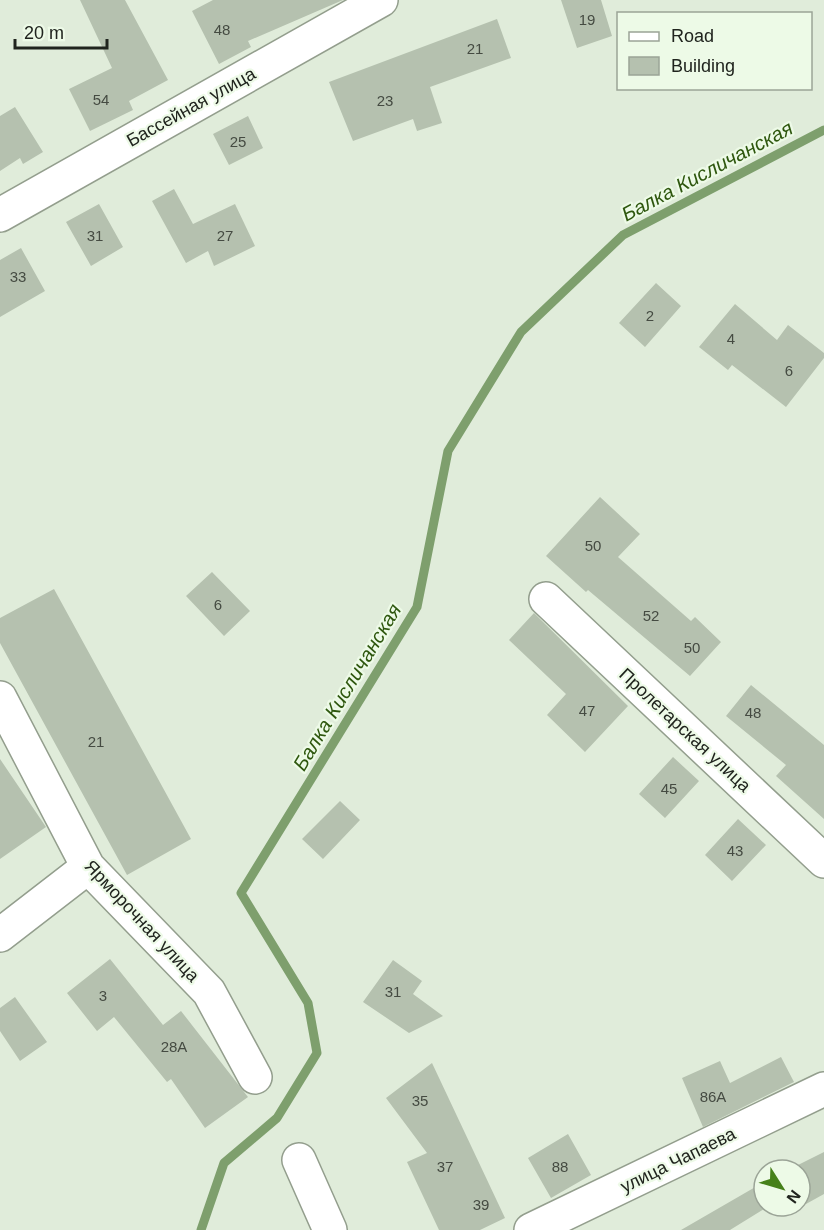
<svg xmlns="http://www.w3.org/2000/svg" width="824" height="1230" viewBox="0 0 824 1230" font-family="Helvetica,sans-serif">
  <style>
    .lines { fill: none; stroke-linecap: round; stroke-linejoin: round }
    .stream { stroke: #7e9f6d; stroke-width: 9 }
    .building { fill: #b5c1af }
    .minor-casing { stroke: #939e8d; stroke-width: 36 }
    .minor { stroke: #fff; stroke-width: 33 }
    .labels { text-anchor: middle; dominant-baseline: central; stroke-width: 4.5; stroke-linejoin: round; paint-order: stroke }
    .number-label { font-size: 15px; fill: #454b42 }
    .street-label { font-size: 18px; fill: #20241e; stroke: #edfae7 }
    .water-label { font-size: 20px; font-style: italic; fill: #2e570e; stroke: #edfae7 }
  </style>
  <rect width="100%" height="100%" fill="#e0ecda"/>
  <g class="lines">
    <path class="stream" d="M201 1230 224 1163 277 1118 317 1053 308 1003 241 893 417 607 448 451 521 332 623 235 824 130"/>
  </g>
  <path class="building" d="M80 0H125L168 80 129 101 133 110 90 131 69 89 112 68Z
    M213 0H343L248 41 251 47 219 64 192 11Z
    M561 0H601L612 36 577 48Z
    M497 19 511 58 430 87 442 123 417 131 413 119 353 141 329 82Z
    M15 107 43 152 23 164 20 158 0 171V116Z
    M248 116 263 148 229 165 213 134Z
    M174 189 193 224 235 204 255 246 214 266 208 251 186 263 152 201Z
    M99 204 123 247 91 266 66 222Z
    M21 248 45 291 0 317V260Z
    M656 283 681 306 645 347 619 323Z
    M735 304 777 340 788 325 824 353V358L786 407 732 365 728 370 699 347Z
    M600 497 640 534 618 557 691 621 695 617 721 642 690 676 588 590 586 592 546 556Z
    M212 572 250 611 224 636 186 596Z
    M54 589 191 839 127 875 0 643V618Z
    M534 613 628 706 585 752 547 715 566 694 509 640Z
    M751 685 824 745V819L776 776 786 765 726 716Z
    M673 757 699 781 665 818 639 794Z
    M0 759 46 827 0 859Z
    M340 801 360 820 323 859 302 839Z
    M738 819 766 845 732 881 705 855Z
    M110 959 163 1025 181 1011 248 1097 205 1128 171 1079 167 1082 114 1017 97 1031 67 993Z
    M393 960 422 981 413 994 443 1016 409 1033 363 1002Z
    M15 997 47 1042 20 1061 0 1031V1008Z
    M781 1057 794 1082 703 1127 682 1078 720 1061 730 1083Z
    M432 1063 505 1218 480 1230H439L407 1162 427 1153 386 1098Z
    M568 1134 591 1175 551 1198 528 1158Z
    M824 1152V1194L806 1204 800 1192V1170H788Z
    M764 1182V1206H769L730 1230H681Z"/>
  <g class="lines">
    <g class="minor-casing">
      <path id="minor" d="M0 215 381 0
        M546 599 824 861
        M0 698 88 867 209 992 255 1077
        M0 935 88 867
        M299 1160 330 1230
        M531 1230 824 1089"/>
    </g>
    <use href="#minor" class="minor"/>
  </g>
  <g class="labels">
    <g class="number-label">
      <text x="587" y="19">19</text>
      <text x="222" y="29">48</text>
      <text x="475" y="48">21</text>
      <text x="101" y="99">54</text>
      <text x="385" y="100">23</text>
      <text x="238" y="141">25</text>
      <text x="95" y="235">31</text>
      <text x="225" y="235">27</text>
      <text x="18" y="276">33</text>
      <text x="650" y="315">2</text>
      <text x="731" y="338">4</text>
      <text x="789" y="370">6</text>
      <text x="593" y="545">50</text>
      <text x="218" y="604">6</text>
      <text x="651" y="615">52</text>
      <text x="692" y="647">50</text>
      <text x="587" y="710">47</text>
      <text x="753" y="712">48</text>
      <text x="96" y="741">21</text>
      <text x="669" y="788">45</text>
      <text x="735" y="850">43</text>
      <text x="393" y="991">31</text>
      <text x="103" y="995">3</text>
      <text x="174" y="1046">28А</text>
      <text x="713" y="1096">86А</text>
      <text x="420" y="1100">35</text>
      <text x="445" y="1166">37</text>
      <text x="560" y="1166">88</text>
      <text x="481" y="1204">39</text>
    </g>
    <g class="street-label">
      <text transform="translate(191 107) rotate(-29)">Бассейная улица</text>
      <text transform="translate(685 730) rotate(43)">Пролетарская улица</text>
      <text transform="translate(142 921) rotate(47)">Ярморочная улица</text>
      <text transform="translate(678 1160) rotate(-26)">улица Чапаева</text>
    </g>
    <g class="water-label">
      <text transform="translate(707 171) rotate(-28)">Балка Кисличанская</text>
      <text transform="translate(347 687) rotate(-59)">Балка Кисличанская</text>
    </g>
  </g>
  <rect x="617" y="12" width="195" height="78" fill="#edfae7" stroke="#9ba497" stroke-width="1.5"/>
  <rect x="629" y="32" width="30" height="9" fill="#ffffff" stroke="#9ba497" stroke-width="1.5"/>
  <text x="671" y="42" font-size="18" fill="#20241e">Road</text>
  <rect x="629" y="57" width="30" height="18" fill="#b5c1af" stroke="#9ba497" stroke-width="1.5"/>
  <text x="671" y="72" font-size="18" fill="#20241e">Building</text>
  <g transform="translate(782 1188) rotate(127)"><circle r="28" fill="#edfae7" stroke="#9ba497" stroke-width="1.5"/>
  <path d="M0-4.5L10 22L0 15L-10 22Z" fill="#46801a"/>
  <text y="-9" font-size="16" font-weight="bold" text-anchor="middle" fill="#20241e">N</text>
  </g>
  <path d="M15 39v9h92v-9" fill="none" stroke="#20241e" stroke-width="3"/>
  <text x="24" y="39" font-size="18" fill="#20241e" stroke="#edfae7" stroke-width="4.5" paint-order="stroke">20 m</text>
</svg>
